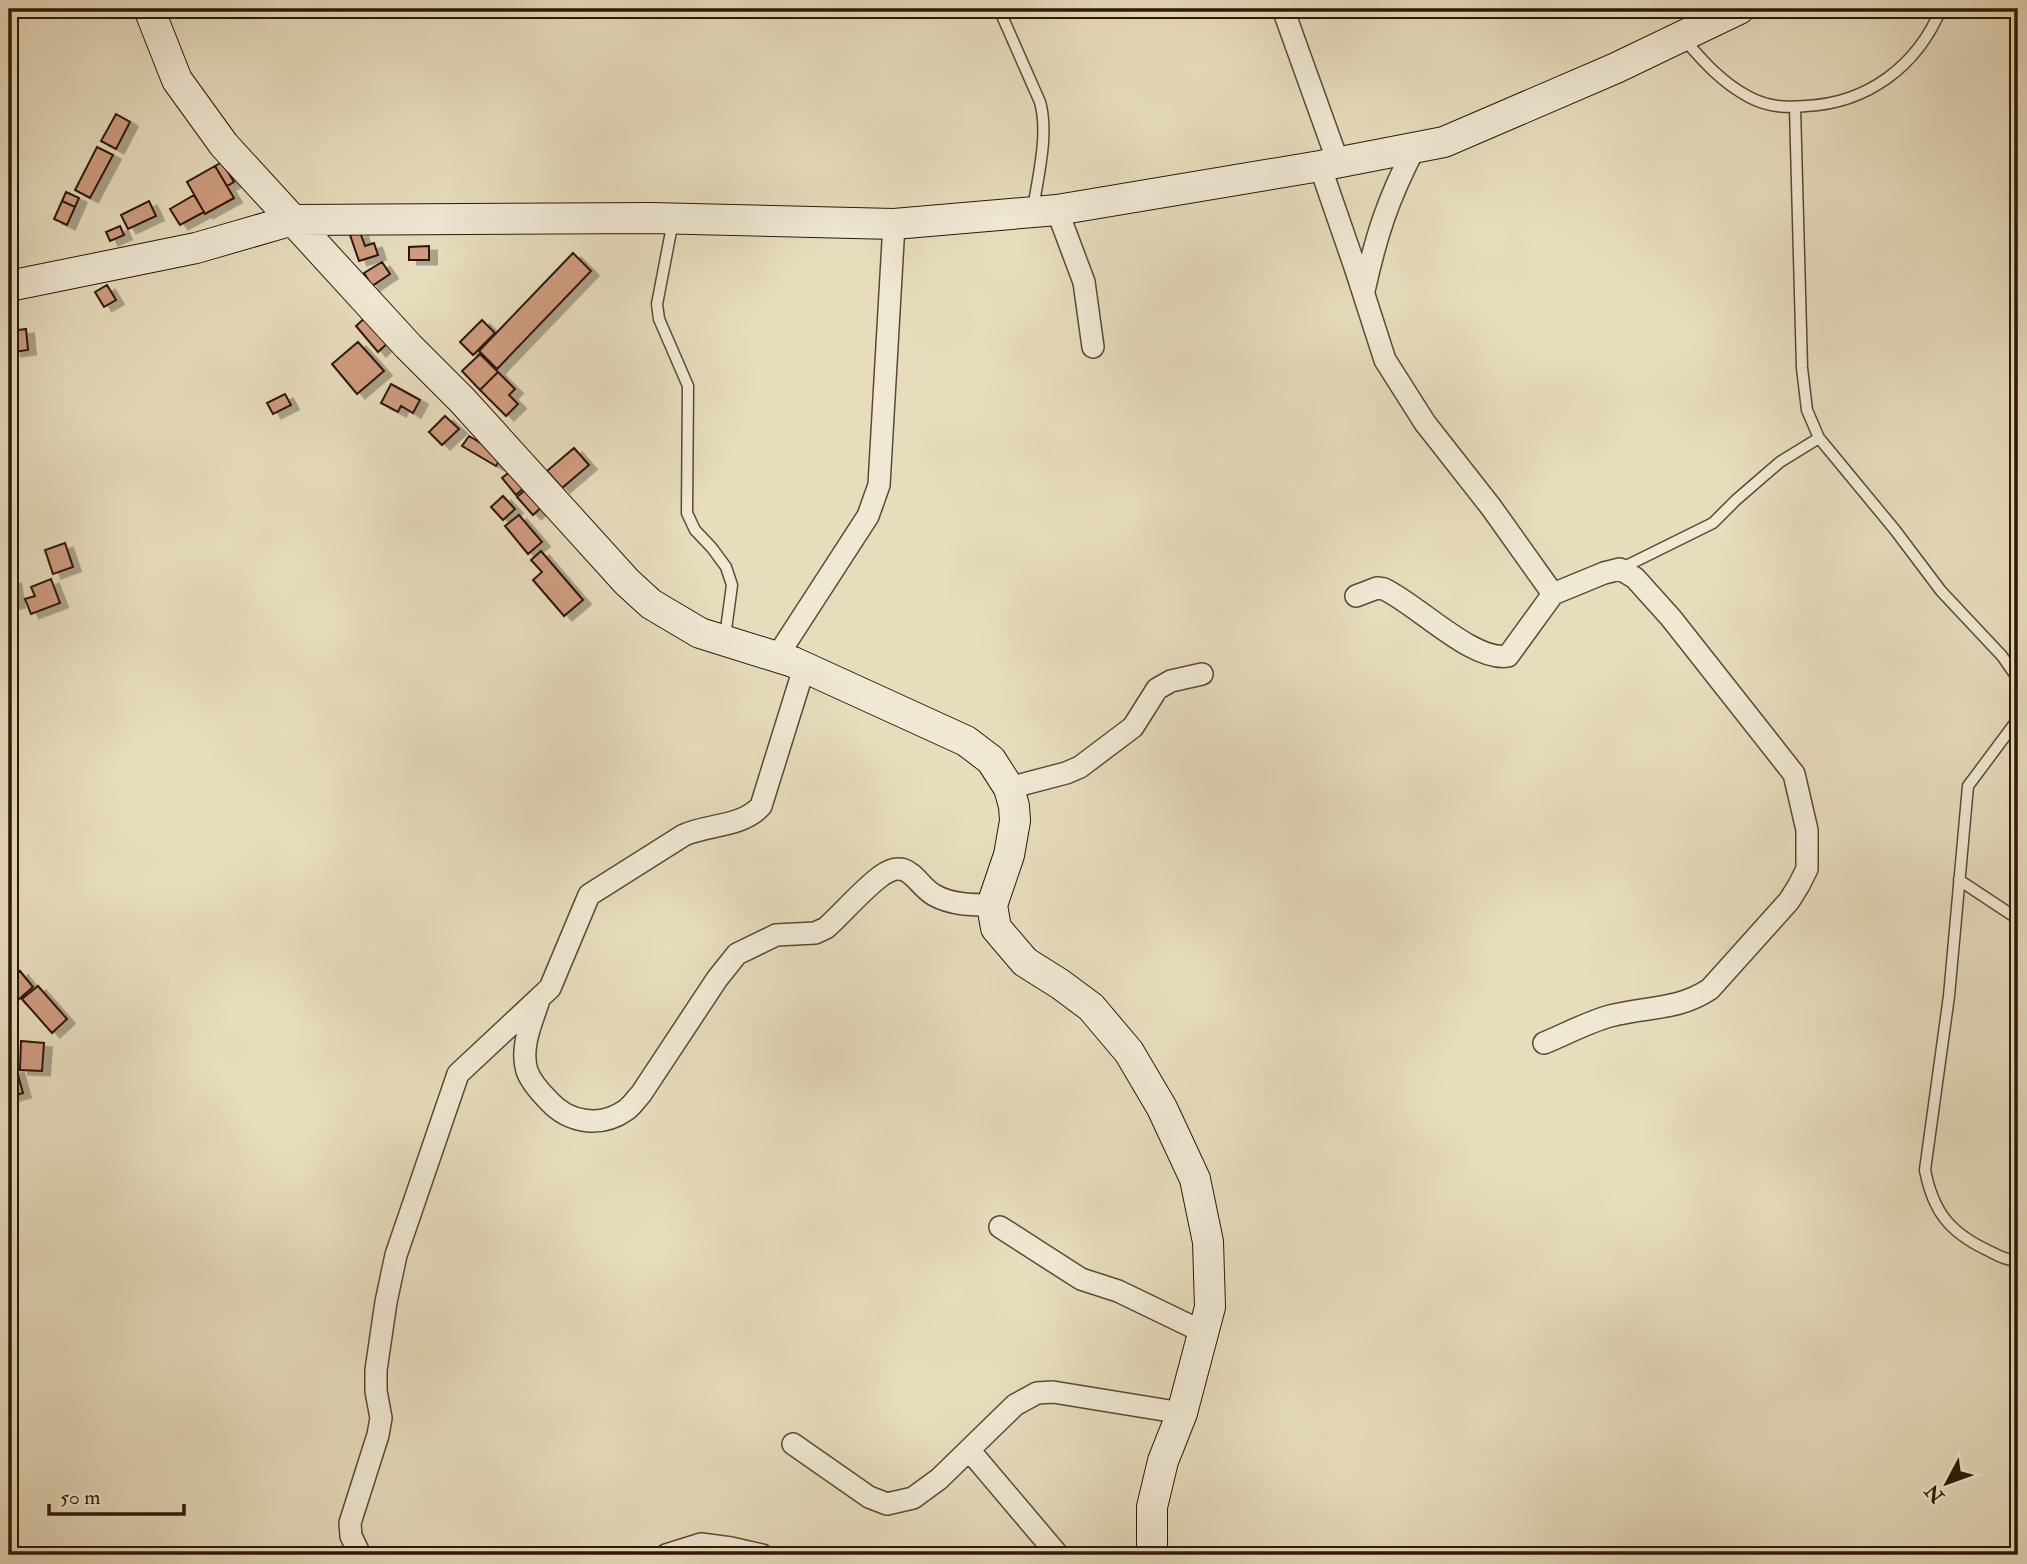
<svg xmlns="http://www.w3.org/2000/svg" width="2027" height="1564" viewBox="0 0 2027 1564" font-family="'IM FELL Double Pica',serif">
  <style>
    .building { fill: #d09d7f; stroke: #2d1707; stroke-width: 2; filter: url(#shadow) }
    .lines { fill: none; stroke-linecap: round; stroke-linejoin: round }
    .lane-casing { stroke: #5c4834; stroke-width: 13 }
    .street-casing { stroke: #5c4834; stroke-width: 24 }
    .secondary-casing { stroke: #2d1707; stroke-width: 32 }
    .lane { stroke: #efe9d4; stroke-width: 10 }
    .street { stroke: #efe9d4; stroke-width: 21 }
    .secondary { stroke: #efe9d4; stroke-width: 30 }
  </style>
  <defs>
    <filter id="shadow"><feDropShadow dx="8" dy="4.5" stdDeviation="0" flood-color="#0004"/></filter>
  </defs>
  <rect width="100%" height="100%" fill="#e7ddbd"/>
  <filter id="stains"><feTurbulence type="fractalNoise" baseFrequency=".00286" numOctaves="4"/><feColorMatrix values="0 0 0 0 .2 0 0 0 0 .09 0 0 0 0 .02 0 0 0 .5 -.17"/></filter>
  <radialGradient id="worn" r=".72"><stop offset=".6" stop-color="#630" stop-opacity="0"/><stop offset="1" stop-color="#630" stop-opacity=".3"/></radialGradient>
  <path class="building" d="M116 114 130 122 116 149 101 141Z
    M97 147 113 155 90 198 75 190Z
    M222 162 234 182 227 186 215 166Z
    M215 166 234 198 205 214 187 182Z
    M66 192 79 198 75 207 62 201Z
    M194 195 204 212 180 225 170 209Z
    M62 201 75 207 67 225 54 219Z
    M149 201 156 216 128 229 121 215Z
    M120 226 124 235 110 241 106 232Z
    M360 232 365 246 374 243 378 255 359 261 350 235Z
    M429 246V260H409V247Z
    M573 253 591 271 497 369 479 351Z
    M382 262 390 274 372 286 364 273Z
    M107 285 116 300 104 307 95 292Z
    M368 315 390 341 378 352 356 326Z
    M482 320 495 333 473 355 460 342Z
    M26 329 28 350 13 352 11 331Z
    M358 342 384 371 357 394 332 364Z
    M480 354 498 372 480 390 462 371Z
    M498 372 515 389 509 395 518 404 506 416 480 390Z
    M391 384 420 400 413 413 401 406 398 412 381 403Z
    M285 394 291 405 273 414 267 403Z
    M445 416 459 429 442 445 429 432Z
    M469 436 502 456 496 466 462 446Z
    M574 448 589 465 562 488 547 471Z
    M513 469 527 485 516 495 502 478Z
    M530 486 545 504 533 515 517 497Z
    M503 496 515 509 503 520 491 507Z
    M519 515 542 542 528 554 505 526Z
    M65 543 73 567 53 574 45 550Z
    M541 551 583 600 564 616 533 580 542 572 531 560Z
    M13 579 17 603 9 605V580Z
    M51 579 60 603 31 614 25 599 35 596 31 587Z
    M20 971 33 987 18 1000 9 988V981Z
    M38 986 67 1019 52 1033 22 999Z
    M21 1041 44 1043 42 1071 20 1070Z
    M16 1068 23 1093 9 1097V1070Z"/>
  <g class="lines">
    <g class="lane-casing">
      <path id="lane" d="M999 9 1040 102C1049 134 1038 176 1033 209
        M1682 37C1703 61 1721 82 1749 97 1768 107 1786 108 1806 106 1868 103 1917 66 1941 9
        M1795 107 1802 368 1807 410 1819 438
        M673 221 657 304 659 319 688 386 687 513 695 530 712 548 726 567 732 585 725 637
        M1620 569 1713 523 1736 500 1780 462 1819 438 1895 530 1941 591 2002 656 2018 679
        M2018 719 1968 786 1949 996 1925 1170C1933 1211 1949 1232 1987 1250 1997 1255 2007 1261 2018 1261
        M1959 880 2018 919"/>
    </g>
    <g class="street-casing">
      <path id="street" d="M1283 9 1338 162
        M1320 166 1356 270 1385 360 1425 423 1491 507 1553 594 1604 573 1620 569 1635 578 1671 618 1794 774 1807 830V869L1799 885 1789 901 1710 989C1677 1011 1647 1006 1610 1016 1588 1022 1566 1034 1544 1043
        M1057 210 1084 282 1093 347
        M1364 291C1376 236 1388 199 1414 149
        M1356 596 1377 588 1384 589C1418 605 1473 662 1508 656L1553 594
        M776 658 868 516 879 485 894 224
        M1009 788 1066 773 1080 767 1133 727 1157 689 1171 681 1202 674
        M538 1003C531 1024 520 1048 527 1071 531 1082 541 1093 549 1101 569 1123 601 1128 626 1110 632 1106 636 1099 641 1094L717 979 737 954 776 935 815 933 826 928C844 912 861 891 881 876 909 856 915 884 934 895 952 905 972 905 992 905
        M1000 1227 1081 1279 1118 1291 1203 1332
        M793 1444 869 1497 887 1504 913 1498 939 1479 1015 1405 1037 1393 1053 1392 1182 1413
        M970 1451 1058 1555
        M360 1555 351 1536 350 1523 378 1435 381 1418 376 1391V1370L386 1302 396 1255 458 1074 550 988 589 895 684 835C709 824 742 827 761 806L804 668
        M666 1555 701 1544 731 1548 762 1555"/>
    </g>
    <g class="secondary-casing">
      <path id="secondary" d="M149 9 177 80 224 145 408 346 462 400 627 582 651 604 700 633 793 662 966 741 991 760 1009 788 1014 806 1015 821 1009 855 992 905 996 928 1025 962 1060 984 1091 1007 1129 1052 1162 1108 1195 1179 1208 1242 1210 1307 1182 1413 1163 1461 1152 1507V1555
        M9 286 196 248 293 220 651 218 894 224 1057 210 1320 166 1444 142 1616 68 1739 9"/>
    </g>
    <use href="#lane" class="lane"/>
    <use href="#street" class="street"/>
    <use href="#secondary" class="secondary"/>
  </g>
  <rect width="2027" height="1564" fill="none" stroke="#e7ddbd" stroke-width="35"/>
  <rect x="10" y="10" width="2006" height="1543" fill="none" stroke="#2d1707" stroke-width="3.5"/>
  <rect x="18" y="18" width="1992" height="1529" fill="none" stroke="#2d1707" stroke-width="2"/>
  <g transform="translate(1947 1483) rotate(229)" stroke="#efe9d4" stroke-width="5" paint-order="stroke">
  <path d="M0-5L12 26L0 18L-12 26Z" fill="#2d1707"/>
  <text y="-10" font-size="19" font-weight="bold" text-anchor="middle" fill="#2d1707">N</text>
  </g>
  <path d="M49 1504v10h135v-10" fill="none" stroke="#2d1707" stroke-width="3.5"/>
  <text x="60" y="1504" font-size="21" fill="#2d1707" stroke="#efe9d4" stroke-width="5" paint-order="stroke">50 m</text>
  <rect width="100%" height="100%" filter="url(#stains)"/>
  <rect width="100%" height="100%" fill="url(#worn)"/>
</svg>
